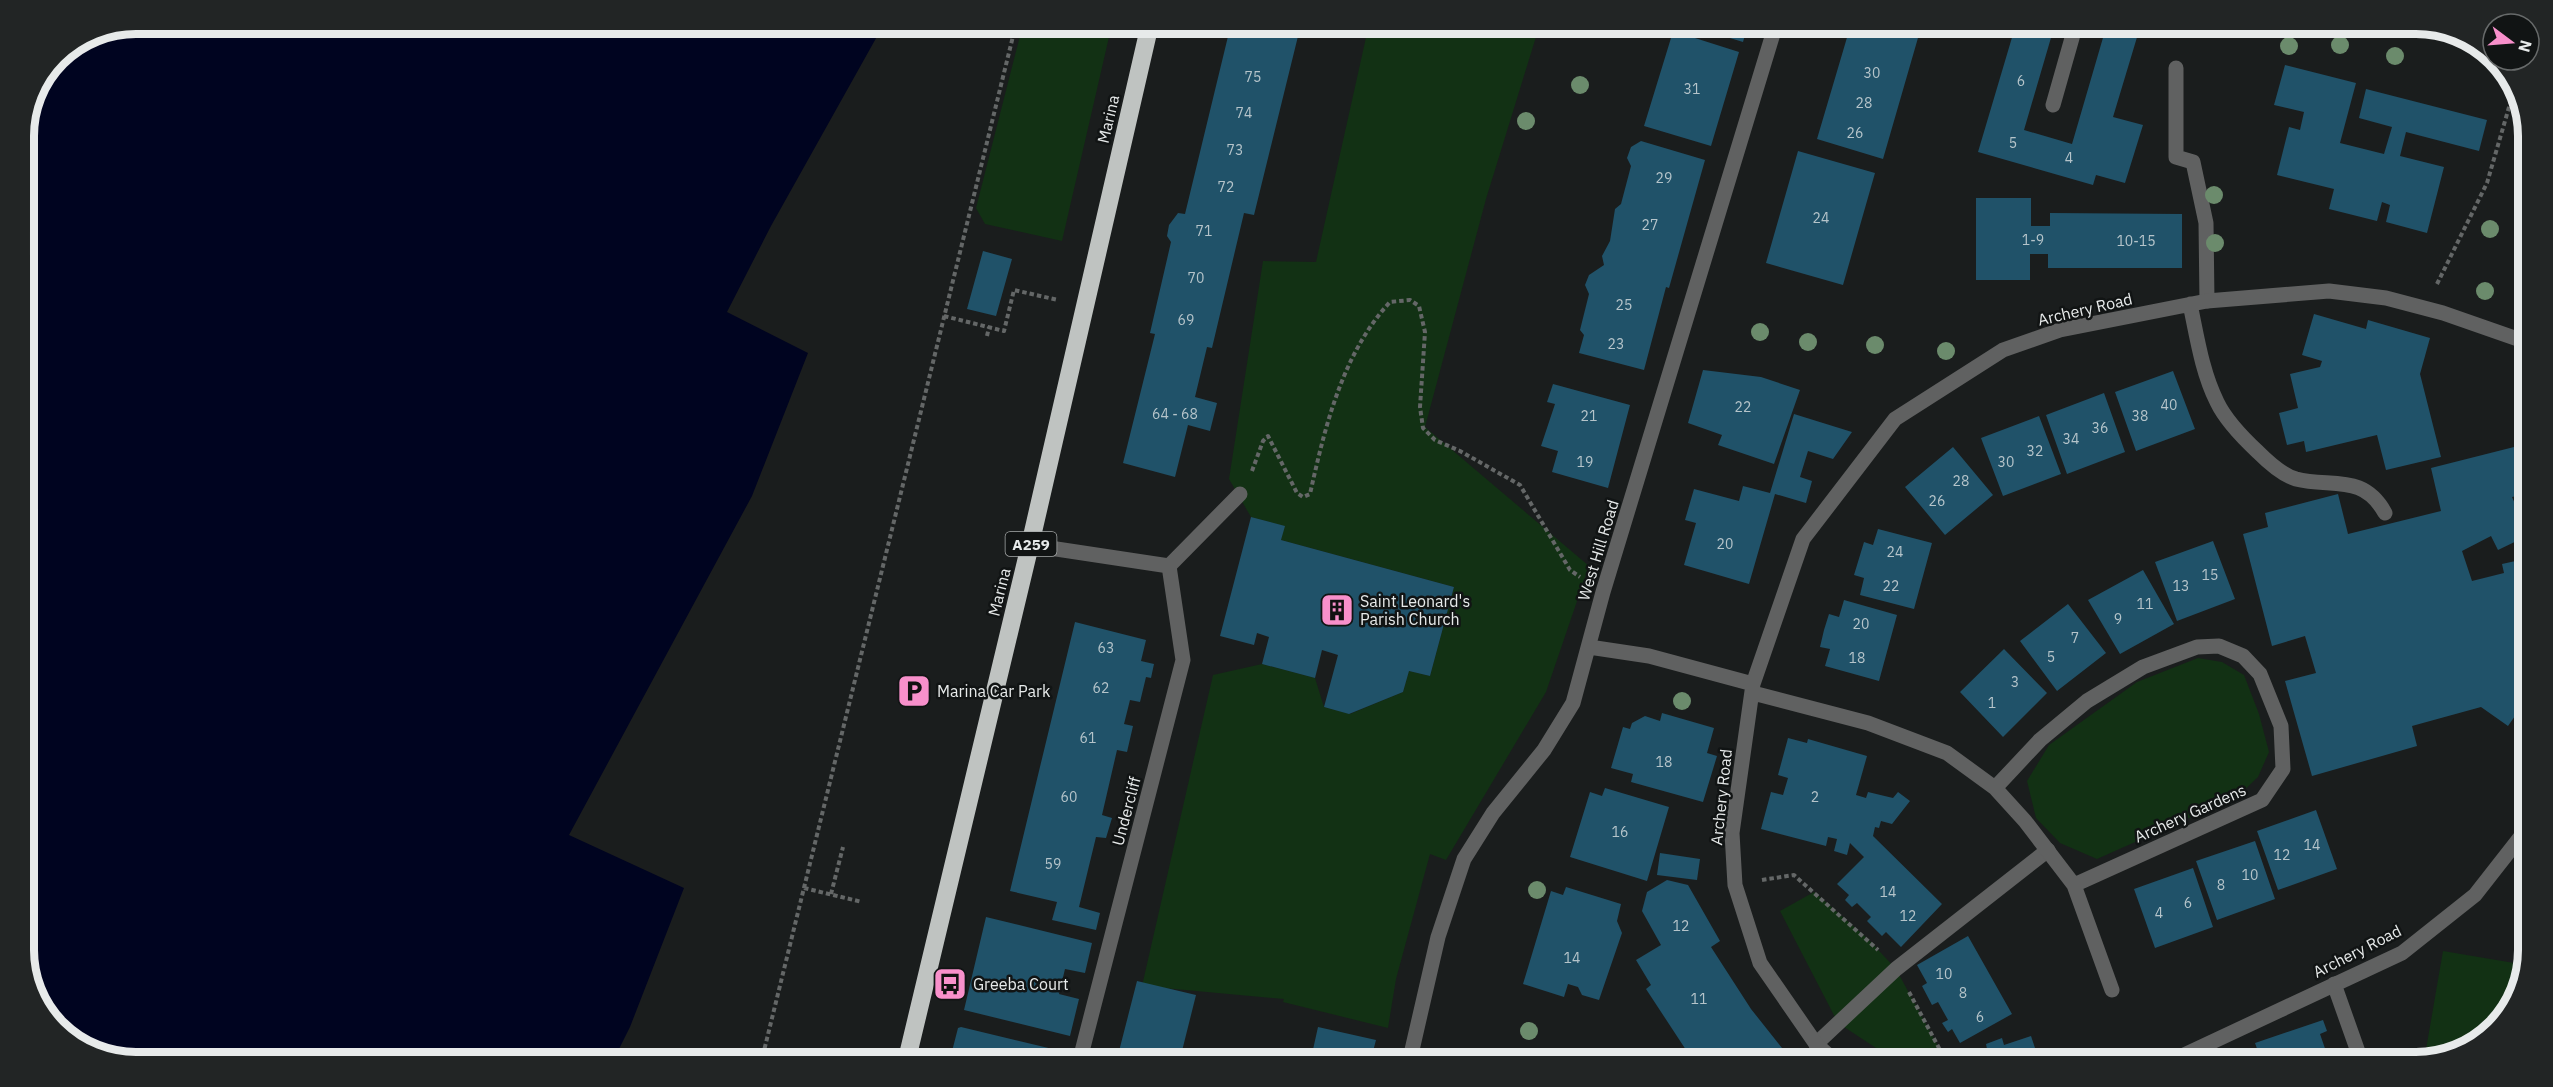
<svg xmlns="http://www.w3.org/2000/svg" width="2553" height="1087" viewBox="0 0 2553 1087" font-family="'IBM Plex Sans',sans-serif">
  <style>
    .green { fill: #123114 }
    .water { fill: #000420 }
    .building { fill: #205269 }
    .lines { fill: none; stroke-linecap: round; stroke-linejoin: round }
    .path { stroke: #646767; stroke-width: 4; stroke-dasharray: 4.5 3; stroke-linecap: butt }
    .lane { stroke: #606161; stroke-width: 15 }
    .street { stroke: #606161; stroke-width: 15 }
    .highway { stroke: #bfc3c1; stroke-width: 18 }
    .tree { fill: #6b8b6c }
    .labels { text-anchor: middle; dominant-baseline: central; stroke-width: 5; stroke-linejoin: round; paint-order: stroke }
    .number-label { font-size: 14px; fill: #b5c4ca }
    .shield { fill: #111414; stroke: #a7aaaa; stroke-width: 1.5 }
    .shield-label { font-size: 15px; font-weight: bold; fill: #e7eaea }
    .street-label { font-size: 16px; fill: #e7eaea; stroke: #111414 }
    .poi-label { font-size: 16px; fill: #e7eaea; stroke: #111414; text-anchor: start }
    .rim { fill: none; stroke: #e7eaea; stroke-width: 8 }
  </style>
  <rect width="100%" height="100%" fill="#1a1d1d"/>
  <path class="green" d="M1023 24H1112L1062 241 985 224 976 208Z
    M1369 24H1540L1486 199 1425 427 1589 566 1546 692 1446 860 1430 854 1396 979 1388 1028 1283 1002 1284 999 1142 986 1213 675 1262 664 1315 678 1324 707 1350 714 1403 692 1409 671 1430 676 1454 587 1281 540 1284 526 1251 517 1229 479 1263 261 1316 262Z
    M2198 658 2222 662 2244 675 2259 714 2269 752 2258 777 2238 796 2097 859 2060 843 2036 818 2027 781 2049 745 2137 682Z
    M1814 892 1868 939 1896 969 1946 1061 1899 1063 1838 1023 1780 911Z
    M2443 951 2526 965 2521 993 2479 1044 2424 1061Z"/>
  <path class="water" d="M136 24H884L771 226 727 312 808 353 752 496 569 835 684 888 630 1027 612 1063H136L94 1055 47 1019 24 958V129L57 57 94 32Z"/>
  <path class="building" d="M1231 24H1301L1254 215 1244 213 1212 348 1207 347 1195 397 1217 403 1210 431 1188 425 1175 477 1123 463 1155 334 1150 333 1171 242 1167 236 1169 225 1178 213 1185 214Z
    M1684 24H1748L1743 42Z
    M1851 24H1922L1883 159 1817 139Z
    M2016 24H2055L2024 130 2072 144 2107 24H2141L2113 117 2143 125 2125 183 2096 175 2093 185 1978 152Z
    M1676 32 1739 52 1711 146 1644 126 1671 38Z
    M2285 65 2356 83 2340 143 2384 154 2392 127 2359 118 2366 89 2487 120 2479 151 2406 132 2400 156 2444 167 2427 233 2386 222 2390 205 2382 202 2377 221 2329 209 2334 189 2277 175 2289 127 2300 130 2304 112 2274 105Z
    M1641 141 1705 160 1669 288 1666 287 1644 370 1579 353 1584 335 1580 330 1589 294 1585 285 1589 275 1604 265 1602 256 1610 241 1615 209 1621 204 1631 166 1627 158 1631 147Z
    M1798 151 1875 173 1843 285 1766 263Z
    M1976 198H2031V226H2050V213L2182 214V268H2048V254H2030V280H1976Z
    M983 251 1012 259 996 316 967 309Z
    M2314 314 2366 329 2368 320 2430 338 2420 374 2441 457 2386 470 2377 435 2306 452 2304 441 2287 445 2279 413 2298 408 2290 374 2320 367 2322 361 2302 355Z
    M1703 370 1761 377 1800 390 1774 464 1718 445 1722 435 1688 423Z
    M2173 371 2195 429 2136 451 2115 392Z
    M1553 384 1630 405 1608 488 1552 472 1558 451 1541 446 1555 404 1547 402Z
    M2104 393 2125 452 2067 474 2046 415Z
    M1794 414 1852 432 1833 459 1808 451 1800 477 1812 481 1806 503 1775 494 1749 584 1684 565 1696 523 1685 520 1694 489 1739 501 1743 486 1770 493Z
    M2039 416 2061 474 2003 496 1981 438Z
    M1953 447 1993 495 1945 535 1905 487Z
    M2514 447 2526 494 2512 497 2529 535 2498 550 2491 536 2462 551 2472 581 2504 573 2502 564 2529 558V696L2508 726 2481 707 2412 726 2417 746 2312 776 2285 681 2316 673 2305 636 2272 646 2243 534 2268 527 2265 513 2338 494 2348 534 2441 511 2431 468Z
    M1251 517 1285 526 1281 540 1454 587 1430 676 1409 671 1403 692 1349 714 1324 707 1338 655 1322 650 1315 678 1262 664 1269 637 1257 633 1254 645 1220 636Z
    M1878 529 1932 543 1914 609 1860 595 1864 578 1854 575 1864 542 1873 545Z
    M2213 541 2235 599 2177 621 2155 562Z
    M2143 570 2174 624 2120 654 2088 600Z
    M1844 600 1897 615 1879 681 1825 666 1830 649 1820 647 1824 630 1829 614 1839 617Z
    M2068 604 2106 653 2057 691 2020 641Z
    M1075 622 1146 640 1141 661 1154 664 1151 678 1146 677 1140 702 1130 700 1124 724 1133 726 1127 752 1117 750 1102 815 1112 818 1106 838 1096 837 1079 907 1100 913 1096 930 1052 920 1057 902 1010 891Z
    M2004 649 2047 693 2003 737 1960 692Z
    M1662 713 1714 728 1707 753 1717 756 1703 802 1631 782 1633 774 1611 768 1623 727 1630 729 1632 723 1645 716 1660 721Z
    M1788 738 1807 743 1808 739 1867 756 1856 795 1866 798 1868 792 1893 798 1898 792 1910 801 1892 824 1881 821 1879 828 1875 827 1873 836 1942 904 1901 947 1886 932 1882 936 1867 921 1871 917 1857 903 1852 907 1845 900 1849 895 1837 884 1864 857 1850 843 1847 855 1834 851 1837 839 1828 837 1826 846 1761 829 1771 792 1783 795 1788 778 1778 775Z
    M1605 788 1669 807 1647 881 1570 857 1590 792 1602 796Z
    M2316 810 2337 869 2278 890 2257 831Z
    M2255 841 2275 899 2217 920 2196 861Z
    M1660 853 1700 859 1697 880 1657 875Z
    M2193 868 2213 927 2155 948 2134 889Z
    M1667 880 1688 885 1720 941 1711 947 1751 1009 1794 1063H1696L1688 1053 1646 989 1651 985 1636 960 1661 945 1642 911 1647 892Z
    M1566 887 1621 904 1617 921 1622 933 1599 1000 1582 995 1578 987 1568 984 1564 997 1523 984 1551 891 1563 895Z
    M986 917 1092 943 1085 973 1065 969 1059 994 1079 999 1070 1036 964 1010Z
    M1968 936 2012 1014 1960 1043 1952 1029 1948 1032 1942 1023 1948 1020 1938 1002 1932 1005 1922 986 1927 983 1917 965Z
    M1137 981 1196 995 1179 1063H1116Z
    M2323 1020 2327 1031 2320 1034 2330 1063H2259L2261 1060 2255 1043Z
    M961 1027 1061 1051 1058 1063H949L958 1028Z
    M1318 1027 1376 1040 1370 1063H1310Z
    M2031 1036 2040 1063H1973L1970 1055 1987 1049 1986 1044 2002 1038 2004 1045Z
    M1513 1053 1546 1062 1545 1063H1497L1499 1056 1512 1060Z"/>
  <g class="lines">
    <path class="path" d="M2437 284 2487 183 2514 90
      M944 316 1004 331 1014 290 1058 300
      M987 336 989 327
      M1252 471 1263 441 1268 436 1297 493 1303 497 1310 494C1325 427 1342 354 1390 302L1410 300 1419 306 1425 332 1420 407 1423 428 1435 440 1460 451 1520 485 1570 570 1580 577
      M1762 880 1794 875 1878 950
      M804 888 862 902
      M831 894 843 847
      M1909 992 1947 1063
      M761 1063 1016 24"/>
    <path class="lane" d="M2176 68V157L2193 162 2206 223 2207 301
      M1816 1044 1896 969 2048 850"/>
    <path class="street" d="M2053 105 2076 24
      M2190 304C2197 337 2202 372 2217 402 2226 421 2243 438 2258 452 2268 462 2282 475 2296 479 2331 488 2363 473 2385 513
      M1030 545 1169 566 1240 494
      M1589 647 1649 656 1753 684
      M1753 693 1868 723 1947 753 1995 788 2025 821 2074 885 2112 990
      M1995 788 2040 740 2087 701 2143 667 2197 647 2219 646 2243 656 2260 674 2281 726 2283 769 2262 800 2074 885
      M2334 984 2362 1063
      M1079 1063 1183 660 1169 566
      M1409 1063 1438 937 1464 859 1493 813 1544 750 1573 703 1603 592 1776 24
      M1837 1063 1816 1044 1760 963 1735 885 1732 833 1753 684 1803 539 1895 419 2003 350 2060 330 2207 301 2329 291 2386 298 2443 313 2529 343
      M2167 1063 2402 953 2475 895 2529 826"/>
    <path class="highway" d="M906 1063 1030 545 1150 24"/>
  </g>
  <g class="tree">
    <circle cx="2340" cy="45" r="9"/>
    <circle cx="2289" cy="46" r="9"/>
    <circle cx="2395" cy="56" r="9"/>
    <circle cx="1580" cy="85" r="9"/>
    <circle cx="1526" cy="121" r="9"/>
    <circle cx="2214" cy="195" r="9"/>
    <circle cx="2490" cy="229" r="9"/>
    <circle cx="2215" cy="243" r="9"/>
    <circle cx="2485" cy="291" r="9"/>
    <circle cx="1760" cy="332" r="9"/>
    <circle cx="1808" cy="342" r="9"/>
    <circle cx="1875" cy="345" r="9"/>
    <circle cx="1946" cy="351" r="9"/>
    <circle cx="1682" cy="701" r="9"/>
    <circle cx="1537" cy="890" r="9"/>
    <circle cx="1529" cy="1031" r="9"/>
  </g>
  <defs>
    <g id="building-square" transform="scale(1.725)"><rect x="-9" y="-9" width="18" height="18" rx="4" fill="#f890cb" stroke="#111414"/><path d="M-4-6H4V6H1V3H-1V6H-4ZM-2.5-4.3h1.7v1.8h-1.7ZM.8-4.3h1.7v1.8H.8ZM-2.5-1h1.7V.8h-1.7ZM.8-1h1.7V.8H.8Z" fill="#111"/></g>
    <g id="parking-square" transform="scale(1.725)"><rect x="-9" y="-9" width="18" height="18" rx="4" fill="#f890cb" stroke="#111414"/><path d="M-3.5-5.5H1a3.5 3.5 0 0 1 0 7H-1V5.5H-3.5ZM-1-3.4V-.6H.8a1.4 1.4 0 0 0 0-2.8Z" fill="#111"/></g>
    <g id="bus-square" transform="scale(1.725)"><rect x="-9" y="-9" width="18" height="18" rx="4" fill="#f890cb" stroke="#111414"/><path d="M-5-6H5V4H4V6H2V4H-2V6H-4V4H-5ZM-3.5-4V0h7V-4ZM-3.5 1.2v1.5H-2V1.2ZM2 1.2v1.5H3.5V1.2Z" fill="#111"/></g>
  </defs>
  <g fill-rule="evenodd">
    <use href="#building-square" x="1337" y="610"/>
    <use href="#parking-square" x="914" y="691"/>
    <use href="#bus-square" x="950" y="984"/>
  </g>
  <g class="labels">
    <g class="number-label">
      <text x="1872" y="73">30</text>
      <text x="1253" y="77">75</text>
      <text x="2021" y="81">6</text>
      <text x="1692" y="89">31</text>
      <text x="1864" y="103">28</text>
      <text x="1244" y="113">74</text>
      <text x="1855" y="133">26</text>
      <text x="2013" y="143">5</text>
      <text x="1235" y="150">73</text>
      <text x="2069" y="158">4</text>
      <text x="1664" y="178">29</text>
      <text x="1226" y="187">72</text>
      <text x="1821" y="218">24</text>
      <text x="1650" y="225">27</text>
      <text x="1204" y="231">71</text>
      <text x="2033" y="240">1-9</text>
      <text x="2136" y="241">10-15</text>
      <text x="1196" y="278">70</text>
      <text x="1624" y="305">25</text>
      <text x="1186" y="320">69</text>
      <text x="1616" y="344">23</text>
      <text x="2169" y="405">40</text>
      <text x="1743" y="407">22</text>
      <text x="1175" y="414">64 - 68</text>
      <text x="1589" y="416">21</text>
      <text x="2140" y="416">38</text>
      <text x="2100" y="428">36</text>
      <text x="2071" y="439">34</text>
      <text x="2035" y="451">32</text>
      <text x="1585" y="462">19</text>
      <text x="2006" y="462">30</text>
      <text x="1961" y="481">28</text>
      <text x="1937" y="501">26</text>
      <text x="1725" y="544">20</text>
      <text x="1895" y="552">24</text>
      <text x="2210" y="575">15</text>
      <text x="1891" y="586">22</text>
      <text x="2181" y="586">13</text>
      <text x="2145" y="604">11</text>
      <text x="2118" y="619">9</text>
      <text x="1861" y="624">20</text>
      <text x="2075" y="638">7</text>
      <text x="1106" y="648">63</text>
      <text x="2051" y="657">5</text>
      <text x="1857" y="658">18</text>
      <text x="2015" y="682">3</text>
      <text x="1101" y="688">62</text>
      <text x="1992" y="703">1</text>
      <text x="1088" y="738">61</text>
      <text x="1664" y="762">18</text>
      <text x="1069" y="797">60</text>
      <text x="1815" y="797">2</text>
      <text x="1620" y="832">16</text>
      <text x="2312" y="845">14</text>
      <text x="2282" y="855">12</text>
      <text x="1053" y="864">59</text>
      <text x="2250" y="875">10</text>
      <text x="2221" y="885">8</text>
      <text x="1888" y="892">14</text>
      <text x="2188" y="903">6</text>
      <text x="2159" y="913">4</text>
      <text x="1908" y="916">12</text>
      <text x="1681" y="926">12</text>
      <text x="1572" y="958">14</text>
      <text x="1944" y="974">10</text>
      <text x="1963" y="993">8</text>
      <text x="1699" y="999">11</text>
      <text x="1980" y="1017">6</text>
    </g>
    <rect class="shield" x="1005.5" y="532" width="51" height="24" rx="4.5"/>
    <g class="shield-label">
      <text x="1031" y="544">A259</text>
    </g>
    <g class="street-label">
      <text transform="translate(1108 119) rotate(-77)">Marina</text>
      <text transform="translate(2085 309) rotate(-13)">Archery Road</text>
      <text transform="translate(1598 550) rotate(-73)">West Hill Road</text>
      <text transform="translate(999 592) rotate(-76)">Marina</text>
      <text transform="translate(1721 797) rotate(-84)">Archery Road</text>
      <text transform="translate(1126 811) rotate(-75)">Undercliff</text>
      <text transform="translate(2190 813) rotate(-24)">Archery Gardens</text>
      <text transform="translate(2357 951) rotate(-27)">Archery Road</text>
    </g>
    <g class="poi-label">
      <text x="1360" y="601">Saint Leonard's<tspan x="1360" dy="18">Parish Church</tspan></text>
      <text x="937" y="691">Marina Car Park</text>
      <text x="973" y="984">Greeba Court</text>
    </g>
  </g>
  <path d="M0 0H2553V1087H0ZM136 34H2416A102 102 0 0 1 2518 136V950A102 102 0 0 1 2416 1052H136A102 102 0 0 1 34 950V136A102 102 0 0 1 136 34Z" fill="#222525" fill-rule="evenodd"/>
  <path class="rim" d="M136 34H2416A102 102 0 0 1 2518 136V950A102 102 0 0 1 2416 1052H136A102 102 0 0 1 34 950V136A102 102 0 0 1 136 34Z"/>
  <g transform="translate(2511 42) rotate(106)"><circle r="28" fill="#111414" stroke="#676a6a" stroke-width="1.5"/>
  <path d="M0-4.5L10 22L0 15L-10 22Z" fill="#f890cb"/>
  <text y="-9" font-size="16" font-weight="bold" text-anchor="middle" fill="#e7eaea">N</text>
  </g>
</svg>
